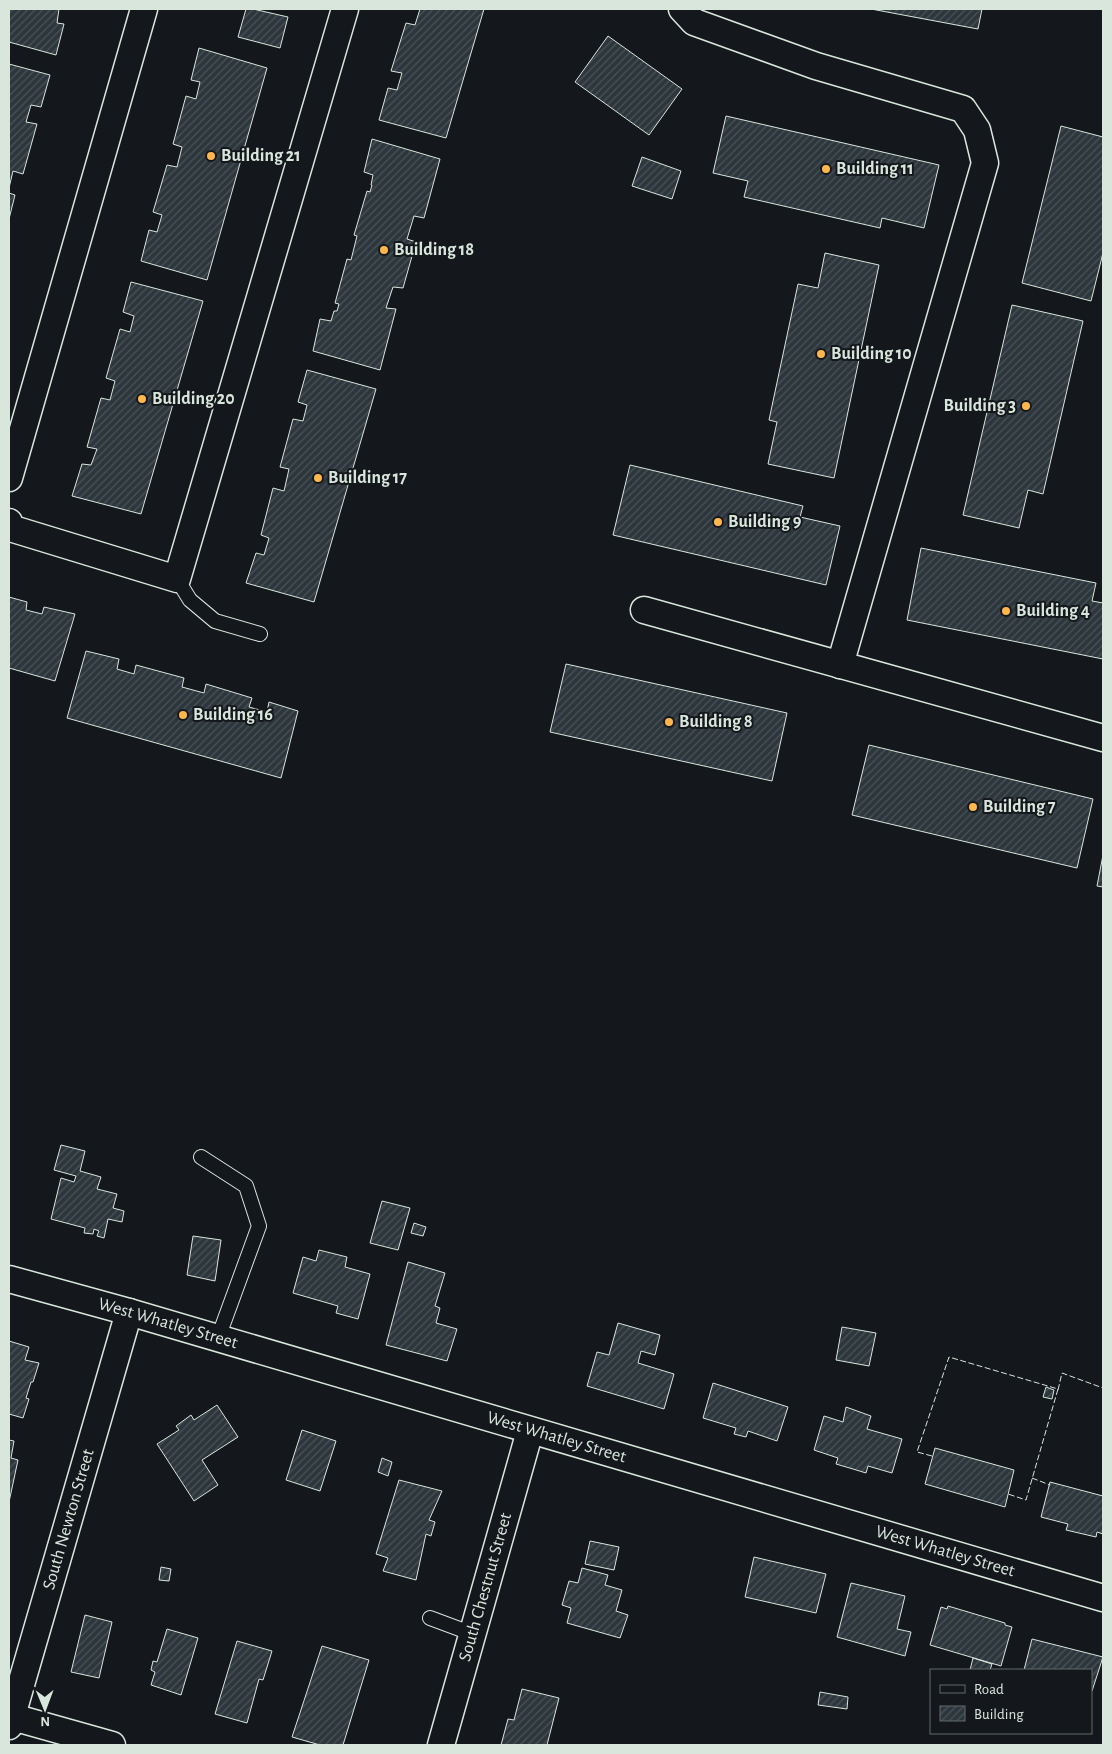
<svg xmlns="http://www.w3.org/2000/svg" width="1112" height="1754" viewBox="0 0 1112 1754" font-family="'Alegreya Sans',sans-serif">
  <style>
    .building { fill: url(#building-hatch); stroke: #d8e6dc }
    .lines { fill: none; stroke-linecap: round; stroke-linejoin: round }
    .lane-casing { stroke: #d8e6dc; stroke-width: 16 }
    .street-casing { stroke: #d8e6dc; stroke-width: 29 }
    .lane { stroke: #14181c; stroke-width: 14 }
    .street { stroke: #14181c; stroke-width: 26 }
    .fence { stroke: #d8e6dc; stroke-width: 1; stroke-dasharray: 6 2.5; stroke-linecap: butt }
    .poi-dot { fill: #ffb74d; stroke: #14181c; stroke-width: 2 }
    .labels { text-anchor: middle; dominant-baseline: central; stroke-width: 4; stroke-linejoin: round; paint-order: stroke }
    .poi-label { font-size: 18px; font-weight: bold; fill: #d8e6dc; stroke: #14181c; text-anchor: start }
    .street-label { font-size: 18px; fill: #d8e6dc; stroke: #14181c }
  </style>
  <defs>
    <pattern id="building-hatch" width="6" height="6" patternUnits="userSpaceOnUse" patternTransform="scale(1.25)"><rect width="6" height="6" fill="#2c363c"/><path d="M-1 1l2-2M0 6l6-6M5 7l2-2" fill="none" stroke="#4a5358"/></pattern>
  </defs>
  <rect width="100%" height="100%" fill="#14181c"/>
  <path class="building" d="M9 9H59L57 23 64 24 56 55 9 42Z
    M246 9H253L288 17 280 48 238 37Z
    M420 9H484L446 138 379 120 388 88 397 90 402 73 391 71 406 23 415 25Z
    M871 9H982L978 29Z
    M608 36 682 89 649 135 575 82Z
    M199 48 267 68 207 280 141 261 149 230 157 232 162 215 153 212 167 165 177 167 182 147 173 144 186 96 196 99 200 82 191 80Z
    M9 64 50 75 41 107 31 105 26 122 37 124 23 174 13 171 9 188Z
    M726 116 939 165 924 228 882 218 880 228 744 197 748 181 713 173Z
    M1061 126 1103 137V253L1091 301 1022 283Z
    M372 139 440 159 424 218 414 216 407 239 416 242 403 288 393 287 386 308 396 309 380 370 313 351 320 319 331 321 334 311H337L339 304 335 303 347 259 351 260 357 236 354 235 367 191 370 192 372 185H371L373 175 364 172Z
    M642 157 681 171 672 199 632 186Z
    M9 193 15 195 9 219Z
    M825 253 879 265 834 478 768 464 777 422 769 420 798 284 818 288Z
    M131 282 203 301 141 514 72 496 82 464 91 465 97 449 87 447 101 398 110 400 115 381 106 378 120 329 130 332 134 316 123 312Z
    M1012 305 1083 321 1043 494 1028 490 1019 528 963 515Z
    M307 370 376 389 314 602 246 583 256 553 264 555 269 538 261 535 273 488 284 491 289 469 280 467 293 419 303 421 307 405 298 402Z
    M630 465 803 506 800 517 840 526 826 585 613 535Z
    M921 548 1096 583 1092 601 1103 603V659L907 620Z
    M9 597 27 602 26 610 42 614 44 607 75 614 55 681 9 668Z
    M86 651 119 659 117 669 134 674 136 665 184 678 182 687 204 693 206 684 252 698 249 707 267 712 269 702 298 711 281 778 67 718Z
    M566 664 787 713 772 781 550 732Z
    M869 745 1093 799 1077 868 852 815Z
    M1103 855V887L1097 886Z
    M61 1145 85 1151 80 1171 101 1177 97 1189 117 1194 113 1208 124 1211 122 1222 108 1219 104 1238 97 1236 99 1231 94 1229 93 1234 84 1233 85 1228 51 1219 61 1178 74 1182 76 1176 54 1170Z
    M382 1201 410 1208 398 1250 370 1243Z
    M414 1223 426 1227 423 1236 411 1233Z
    M193 1236 221 1240 215 1281 187 1275Z
    M319 1250 347 1257 345 1267 370 1274 358 1319 336 1313 338 1306 293 1293 303 1257 316 1261Z
    M408 1262 445 1273 435 1306 440 1308 436 1323 457 1329 447 1361 386 1345Z
    M618 1323 660 1335 655 1355 641 1351 638 1363 674 1374 664 1409 587 1386 597 1352 609 1355Z
    M842 1327 876 1333 869 1366 836 1360Z
    M9 1341 29 1347 25 1360 39 1363 33 1382H31L26 1398 29 1399 23 1418 9 1414Z
    M713 1383 788 1407 777 1441 748 1431 746 1437 734 1434 736 1428 703 1418Z
    M1046 1387 1054 1390 1052 1399 1043 1397Z
    M217 1405 238 1437 202 1460 218 1485 194 1501 157 1444 179 1430 176 1426 191 1415 194 1420Z
    M846 1407 871 1416 867 1429 902 1439 892 1473 868 1466 866 1473 853 1469 836 1464 838 1458 814 1450 824 1416 843 1422Z
    M302 1430 336 1441 320 1491 286 1480Z
    M9 1440 14 1441 11 1458 18 1460 9 1502Z
    M935 1448 1014 1470 1005 1507 925 1484Z
    M382 1458 392 1462 388 1476 378 1472Z
    M399 1480 442 1491 429 1520 435 1522 431 1536 426 1534 416 1580 383 1571 388 1558 376 1554Z
    M1050 1482 1103 1496V1534L1097 1532 1096 1537 1066 1530 1068 1524 1041 1517Z
    M590 1541 619 1547 614 1570 585 1564Z
    M754 1557 826 1574 816 1613 745 1597Z
    M161 1567 171 1569 169 1581 159 1580Z
    M582 1568 608 1575 605 1585 622 1590 616 1611 628 1615 620 1638 567 1623 571 1608 562 1605 569 1581 578 1583Z
    M851 1583 905 1596 897 1629 911 1632 905 1656 837 1637Z
    M948 1606 1005 1623V1625L1012 1627 1001 1666 930 1645 941 1607 947 1609Z
    M85 1615 112 1622 99 1678 71 1672Z
    M167 1629 198 1638 181 1695 151 1685 155 1672 151 1670 153 1661 157 1662Z
    M1032 1639 1103 1657 1092 1691H1091V1670H1024Z
    M237 1641 272 1651 263 1680 259 1679 247 1723 215 1714Z
    M322 1646 369 1660 343 1745H320L292 1737Z
    M973 1658 992 1664 990 1670H970Z
    M522 1689 559 1698 547 1745H501L508 1719 514 1720Z
    M820 1692 848 1697 847 1709 818 1705Z"/>
  <g class="lines">
    <g class="lane-casing">
      <path id="lane" d="M177 579 190 600 215 621 260 634
        M201 1157 246 1186 259 1226 218 1338
        M430 1618 473 1634"/>
    </g>
    <g class="street-casing">
      <g id="street">
        <path d="M682 9 694 22 816 66 963 109 977 130 985 163 840 665"/>
        <path d="M9 478 144 9"/>
        <path d="M9 522 10 528 177 579 345 9"/>
        <path d="M644 610 1103 738"/>
        <path id="s1" d="M9 1279 129 1312 1103 1598"/>
        <path d="M9 1716 112 1745"/>
        <path id="s2" d="M9 1726 129 1312"/>
        <path id="s3" d="M441 1745 530 1431"/>
      </g>
    </g>
    <use href="#lane" class="lane"/>
    <use href="#street" class="street"/>
    <path class="fence" d="M1058 1390 1062 1373 1103 1388
      M932 1456 917 1452 949 1357 1058 1389 1026 1500 1008 1494
      M1032 1478 1050 1485"/>
  </g>
  <g class="poi-dot">
    <circle cx="211" cy="156" r="5"/>
    <circle cx="826" cy="169" r="5"/>
    <circle cx="384" cy="250" r="5"/>
    <circle cx="821" cy="354" r="5"/>
    <circle cx="142" cy="399" r="5"/>
    <circle cx="1026" cy="406" r="5"/>
    <circle cx="318" cy="478" r="5"/>
    <circle cx="718" cy="522" r="5"/>
    <circle cx="1006" cy="611" r="5"/>
    <circle cx="183" cy="715" r="5"/>
    <circle cx="669" cy="722" r="5"/>
    <circle cx="973" cy="807" r="5"/>
  </g>
  <g class="labels">
    <g class="poi-label">
      <text x="221" y="156">Building 21</text>
      <text x="836" y="169">Building 11</text>
      <text x="394" y="250">Building 18</text>
      <text x="831" y="354">Building 10</text>
      <text x="152" y="399">Building 20</text>
      <text x="1016" y="406" text-anchor="end">Building 3</text>
      <text x="328" y="478">Building 17</text>
      <text x="728" y="522">Building 9</text>
      <text x="1016" y="611">Building 4</text>
      <text x="193" y="715">Building 16</text>
      <text x="679" y="722">Building 8</text>
      <text x="983" y="807">Building 7</text>
    </g>
    <g class="street-label">
      <text stroke="none"><textPath href="#s1" startOffset="165">West Whatley Street</textPath></text>
      <text stroke="none"><textPath href="#s1" startOffset="570">West Whatley Street</textPath></text>
      <text stroke="none"><textPath href="#s2" startOffset="215">South Newton Street</textPath></text>
      <text stroke="none"><textPath href="#s1" startOffset="975">West Whatley Street</textPath></text>
      <text stroke="none"><textPath href="#s3" startOffset="164">South Chestnut Street</textPath></text>
    </g>
  </g>
  <rect width="1112" height="1754" fill="none" stroke="#d8e6dc" stroke-width="20"/>
  <rect x="930" y="1669" width="162" height="65" fill="#14181c" stroke="#626a69"/>
  <rect x="940" y="1685" width="25" height="8" fill="#14181c" stroke="#626a69"/>
  <text x="974" y="1694" font-size="15" fill="#d8e6dc">Road</text>
  <rect x="940" y="1706" width="25" height="15" fill="url(#building-hatch)" stroke="#626a69"/>
  <text x="974" y="1719" font-size="15" fill="#d8e6dc">Building</text>
  <g transform="translate(45 1709) rotate(179)" stroke="#14181c" stroke-width="4" paint-order="stroke">
  <path d="M0-4L9 19L0 12L-9 19Z" fill="#d8e6dc"/>
  <text y="-8" font-size="14" font-weight="bold" text-anchor="middle" fill="#d8e6dc">N</text>
  </g>
</svg>
